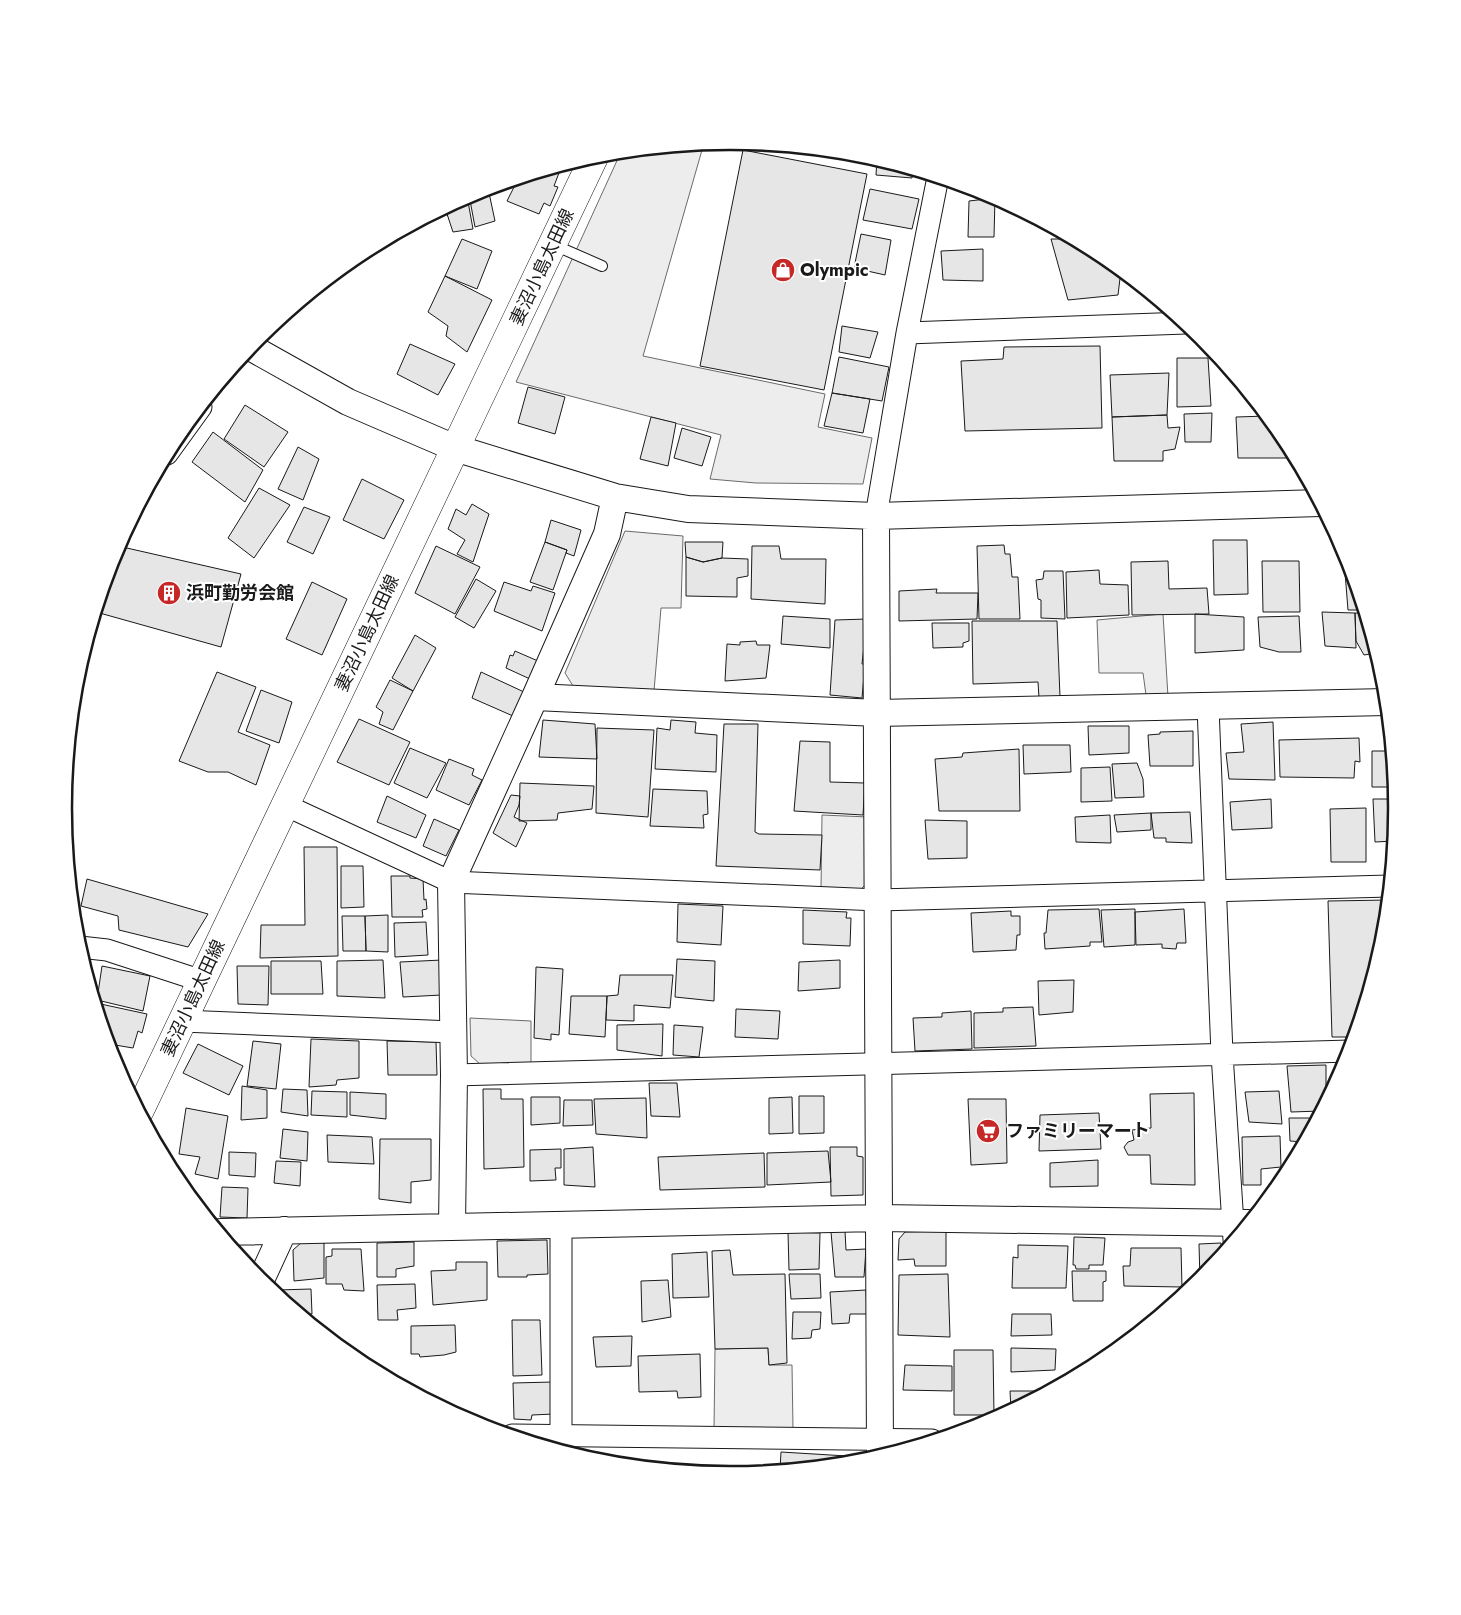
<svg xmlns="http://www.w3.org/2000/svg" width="1461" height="1615" viewBox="0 0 1461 1615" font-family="Jost,'Noto Sans JP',sans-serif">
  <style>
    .built { fill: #ededed; stroke: #6a6a6a }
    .building { fill: #e6e6e6; stroke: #1a1a1a }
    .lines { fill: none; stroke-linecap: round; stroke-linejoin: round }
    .service-casing { stroke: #1a1a1a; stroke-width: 12 }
    .minor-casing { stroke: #1a1a1a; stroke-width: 23 }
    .tertiary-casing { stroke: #1a1a1a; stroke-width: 28 }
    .secondary-casing { stroke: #1a1a1a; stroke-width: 29 }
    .service { stroke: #fff; stroke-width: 10 }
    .minor { stroke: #fff; stroke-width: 21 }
    .tertiary { stroke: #fff; stroke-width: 26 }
    .secondary { stroke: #fff; stroke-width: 28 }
    .labels { text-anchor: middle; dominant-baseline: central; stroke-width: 4; stroke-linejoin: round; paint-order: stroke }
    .street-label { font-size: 18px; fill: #1a1a1a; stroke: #fff }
    .poi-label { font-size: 18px; font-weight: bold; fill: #1a1a1a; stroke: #fff; text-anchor: start }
    .rim { fill: none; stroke: #1a1a1a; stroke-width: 2.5 }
  </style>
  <rect width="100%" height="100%" fill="#fff"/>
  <path class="built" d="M702 150 643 356 825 394 818 427 872 438 863 484 756 483 710 479 721 435 516 382 620 154Z
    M625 531 683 536 681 608H661L654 691 573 686 565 673Z
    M1163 614 1168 697 1146 695 1143 673H1099L1097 620Z
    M822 815 868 817V882L858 892 821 889Z
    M470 1018 531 1021V1063L480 1064 471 1056Z
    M768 1348 769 1365H792L793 1429 714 1430 715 1349Z"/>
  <path class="building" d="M743 150 867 174 824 390 700 366Z
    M877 159 913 169 912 178 876 175Z
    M562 165 554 186 558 187 550 206 544 203 539 214 507 201 518 179Z
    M488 188 495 221 475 227 469 195Z
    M870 189 919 199 912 229 863 220Z
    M467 196 473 229 453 232 445 208Z
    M995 198 994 237H968L969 201Z
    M861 234 891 240 885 275 854 268Z
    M462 239 492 251 477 289 445 276Z
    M1051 239H1074L1101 253 1121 270 1118 295 1068 300Z
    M983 249V281L943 280 941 251Z
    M445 276 492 300 467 352 446 336 448 326 428 312Z
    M842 326 878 332 870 358 839 352Z
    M410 344 455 364 438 395 397 374Z
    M1100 346 1102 428 965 431 961 361 1003 359 1004 347Z
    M839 357 889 367 882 401 832 393Z
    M1177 358H1208L1211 406 1177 407Z
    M1169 373 1167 415 1112 417 1110 375Z
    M528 387 565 397 555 434 518 423Z
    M832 393 870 399 863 433 824 426Z
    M245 405 288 432 264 467 224 439Z
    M1212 413 1211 442H1185L1184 414Z
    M1167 415 1168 428 1180 427 1175 449 1163 451V461H1114L1112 417Z
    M1267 416 1285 437 1296 458H1238L1236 417Z
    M651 417 676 423 668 466 640 459Z
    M682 428 711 437 702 466 674 458Z
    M213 432 263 470 245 502 192 462Z
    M298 447 319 459 303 500 278 489Z
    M362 479 404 500 384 539 343 520Z
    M259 488 290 505 254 558 228 538Z
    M472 504 489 514 473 562 457 554 465 540 448 529 456 509 466 515Z
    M304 507 330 517 313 554 287 542Z
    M551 520 581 530 574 556 566 553 567 550 545 542Z
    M1213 540H1247L1248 594 1214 595Z
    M545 542 567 550 553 590 530 582Z
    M685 542H723L722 558 703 562 686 557Z
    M1004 545 1005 554H1010L1012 577H1018L1020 619H979L977 546Z
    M118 546 241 574 221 647 96 612Z
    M436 546 480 567 455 614 415 593Z
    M752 546H779L781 559H826L825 604 751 599Z
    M686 557 703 562 722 558 748 559V576L737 578V597L686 596Z
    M1344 560H1349L1364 610H1348Z
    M1168 561 1169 589 1207 588 1209 614 1132 615 1131 562Z
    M1262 561H1299L1300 612H1263Z
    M1099 570 1100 584 1128 585 1129 615 1067 618 1066 572Z
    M1044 571H1063L1065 619 1041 618V600L1038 599 1036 580 1043 579Z
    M476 579 496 591 474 628 455 617Z
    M312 582 347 599 322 655 286 639Z
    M504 582 531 591 533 586 555 593 542 631 494 611Z
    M937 589 936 593H978L977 619 899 621V591Z
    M1322 612 1355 613 1356 648 1325 646Z
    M1355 613H1365L1377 653 1364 655 1356 641Z
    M1195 614 1244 617V650L1195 653Z
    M783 616 830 619V648L781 644Z
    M1299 616 1301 652H1279L1260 647 1258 617Z
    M867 619 862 664H865L862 698 830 695 835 620Z
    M972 621H1057L1060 697 1039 698 1038 682 973 684Z
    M932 623H969V641L963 643V647L933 648Z
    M415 635 436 648 413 691 392 678Z
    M756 641 757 645H770L766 678 725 681 727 644 740 645V642Z
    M515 651 538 661 530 679 506 668 510 655 513 656Z
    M217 672 256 687 238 732 270 745 256 785 228 772H208L179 761Z
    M481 672 524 692 513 716 472 698Z
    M390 680 413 691 393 730 379 724 383 712 376 707Z
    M261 690 292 702 279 743 246 731Z
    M359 719 410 742 389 785 337 762Z
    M543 720 595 724 597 759 539 757Z
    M671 720 696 722 695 733 717 735 716 772 655 769 657 728 670 730Z
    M1273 722 1275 780 1229 779 1226 753 1244 752 1241 724Z
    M724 724H758L755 832 759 834 822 835 820 870 716 866Z
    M1088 726H1129V753L1089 755Z
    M597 728 654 730 648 817 596 813Z
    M1193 731V766H1150L1148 735 1160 734V732Z
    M1359 738 1360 762 1355 761 1354 778 1280 777 1279 740Z
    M800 741 830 742V782L865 783 863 815 794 811Z
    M1023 745H1070L1071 772 1024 774Z
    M410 748 446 763 427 798 394 783Z
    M1019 749 1020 811H939L935 759 962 757 963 753Z
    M1372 751H1392L1395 787H1372Z
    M449 759 474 769 472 775 482 780 469 805 436 790Z
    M1137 763 1143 779 1144 797 1115 798 1112 764Z
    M1110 767 1112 801 1081 802V768Z
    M520 783 594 786 592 809 558 813 557 820 519 821Z
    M653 789 707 791 708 814 703 815 704 828 650 826Z
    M511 795 520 796 519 805 514 817 527 823 516 847 493 833Z
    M387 796 426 815 416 838 377 822Z
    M1271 799 1272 828 1232 830 1230 802Z
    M1373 799H1396L1397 808 1394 841 1375 842Z
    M1366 808V862H1331L1330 809Z
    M1190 812 1192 843 1166 842V838H1154L1151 813Z
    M1151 813V830L1117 832 1114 815Z
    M1110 815 1111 843 1076 842 1075 817Z
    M434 819 459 830 446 856 423 846Z
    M925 820 967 821V858L928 859Z
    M304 847H337L338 956 260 958 261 925H305Z
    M341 866H363L364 907 341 908Z
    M391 876H410V878L423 879 424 900 426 899 427 909 422 910 423 917H392Z
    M87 879 208 914 188 947 119 930 118 916 81 906Z
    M1388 900 1384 938 1376 964 1371 965V982L1354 1037H1332L1328 901Z
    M678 904 723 906 721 945 677 942Z
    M1099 909 1102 942H1090V946L1045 949 1044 933H1046L1048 910Z
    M1135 909V945L1104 947 1101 910Z
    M1184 909 1186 943H1177L1176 949 1162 948V944L1136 945 1135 912Z
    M803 910 847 912 846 918H851L850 946 803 944Z
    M1011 911V916H1020V935H1017L1016 950 973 952 971 913Z
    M388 915V952L366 951 365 916Z
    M342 916H365L366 951H343Z
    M426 922 428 955 395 957 394 923Z
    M677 959 715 961 714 1001 675 997Z
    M383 960 385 998 337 996V961Z
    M442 960V995L403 997 400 962Z
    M840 960V988L798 991 799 962Z
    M271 961H321L323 994H271Z
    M102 966 150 976 143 1011 97 1000Z
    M237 966H269L268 1005 238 1004Z
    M536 967 563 969 559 1035 551 1034V1040L534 1038Z
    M620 975H673L670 1008 634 1005V1021L606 1020 607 996 618 995Z
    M1074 980 1073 1012 1039 1015 1038 981Z
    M571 996H607L605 1037 569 1034Z
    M96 1003 147 1014 142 1033 138 1031 133 1048 109 1044Z
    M1033 1007 1036 1046 974 1048V1013L1003 1012V1008Z
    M736 1009 780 1011 778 1039 735 1037Z
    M971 1011 972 1049 915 1051 913 1018 942 1017V1013Z
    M663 1024 662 1056 617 1050V1025Z
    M674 1025 703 1027 699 1057 673 1055Z
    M311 1039 359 1041V1078L337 1080 336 1085 309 1087Z
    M253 1041 281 1044 276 1089 247 1086Z
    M387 1041 436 1042 437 1075H388Z
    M198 1044 243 1066 229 1095 183 1073Z
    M1326 1065V1100L1321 1111 1291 1112 1287 1066Z
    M649 1083H677L680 1117 651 1116Z
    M242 1086 267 1090V1118L241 1120Z
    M283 1089 307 1090 308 1116 281 1112Z
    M483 1089H501V1099H523L524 1167 484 1169Z
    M312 1091 347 1092V1117L311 1115Z
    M1279 1091 1282 1124 1249 1122 1245 1092Z
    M350 1092 386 1094V1119L350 1115Z
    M1194 1093 1195 1185 1151 1184 1150 1155H1128L1124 1147 1128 1142 1134 1140 1132 1130 1151 1128 1150 1094Z
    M799 1096H824V1133L799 1134Z
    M531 1097H560V1123L531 1125Z
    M792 1097 793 1133 769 1134V1098Z
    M646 1098 647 1138 596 1134 594 1099Z
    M968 1099H1006L1007 1163 971 1165Z
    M564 1100H592L593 1125 563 1126Z
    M186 1108 228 1116 218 1179 195 1174 200 1157 179 1154Z
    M1099 1113 1101 1149 1039 1151 1040 1115Z
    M1289 1118H1317L1304 1142 1290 1141Z
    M283 1129 308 1132 307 1161 280 1158Z
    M327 1135 372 1137 374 1164 328 1162Z
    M1280 1136 1281 1167 1261 1169V1185H1243L1242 1137Z
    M380 1139H431V1180L411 1182V1203L379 1199Z
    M593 1147 595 1187 564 1185V1149Z
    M830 1147H857V1156L863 1157V1195L831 1196Z
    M561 1149V1168H555L556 1180 530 1181V1150Z
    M828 1151 831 1182 767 1185V1153Z
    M229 1152 256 1153 255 1177 229 1175Z
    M764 1153 765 1187 660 1190 658 1157Z
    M1098 1160V1186L1050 1187V1163Z
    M276 1161 301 1162 300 1186 274 1183Z
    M222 1187 248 1188 247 1218 220 1217Z
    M845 1231 846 1250 866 1249 864 1277H835L831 1232Z
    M946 1231V1266H915L914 1259 898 1260 899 1239 905 1232Z
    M788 1232 820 1233 819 1269 789 1270Z
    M1074 1237 1105 1238 1103 1265H1089V1269H1076L1075 1265H1073Z
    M547 1240 548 1274 527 1275V1277H498L497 1241Z
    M302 1242H324V1278L294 1281 293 1250Z
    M414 1242V1266L396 1269V1277H377V1243Z
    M1221 1243V1255L1200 1280 1199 1244Z
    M1018 1245 1068 1246 1066 1288H1012L1013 1257 1018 1258Z
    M1131 1248H1181L1182 1287 1124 1286 1123 1266H1130Z
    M332 1249H361L364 1291 344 1290 342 1284H326V1257L332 1256Z
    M730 1250 733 1275 785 1274 787 1363 769 1365 768 1348 715 1349 712 1251Z
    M707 1252 709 1297 673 1298 672 1254Z
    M456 1262H487V1300L433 1305 431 1271 456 1270Z
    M1072 1271H1106V1281L1103 1282V1301H1073Z
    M789 1274H820L821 1298 791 1299Z
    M948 1274 950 1337 898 1335 899 1275Z
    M668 1280 671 1317 642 1322 641 1281Z
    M415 1284 416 1308 397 1310 398 1320H378L377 1285Z
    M311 1289 312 1314H302L277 1293V1290Z
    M866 1290 867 1314H850L849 1323 832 1324 830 1292Z
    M793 1312H821L820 1329 812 1330 811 1338 792 1339Z
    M1012 1314H1051L1052 1335 1011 1336Z
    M512 1320H540L542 1375 513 1376Z
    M455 1325 456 1352 444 1355 420 1357 419 1354H411V1326Z
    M632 1336 631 1366 596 1367 593 1337Z
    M1011 1348 1056 1349 1055 1370 1011 1372Z
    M954 1350H993L994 1415H954Z
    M700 1354 701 1397 678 1398 677 1391 639 1392 638 1356Z
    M905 1365 952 1366V1391L903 1390Z
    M553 1382 554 1414 532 1415 531 1420 514 1419 513 1383Z
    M1010 1391H1045V1392L1011 1410Z
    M781 1452 847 1456V1463L780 1469Z
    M692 1470H750V1472L730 1474Z"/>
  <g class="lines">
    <g class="service-casing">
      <path id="service" d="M554 245 602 266"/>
    </g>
    <g class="minor-casing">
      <path id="minor" d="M907 333 1186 323
        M167 454 201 407
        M876 516 907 333 938 177
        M1208 707 1222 1054 1234 1240
        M285 805 451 882 878 900 1389 886
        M80 947 107 950 202 981
        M182 1021 453 1032
        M454 1075 1350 1051
        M561 1224V1449
        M512 1435 932 1440"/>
    </g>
    <g class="tertiary-casing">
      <path id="tertiary" d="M250 347 348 402 455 448 615 497 688 509 876 516 1320 503
        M876 516 880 1455
        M535 697 877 713 1387 702
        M452 1226 454 1075 451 882 535 697 607 534 615 497
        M221 1232 879 1218 1248 1223
        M261 1280 284 1230"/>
    </g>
    <g class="secondary-casing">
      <path id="secondary" d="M140 1110 595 155"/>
    </g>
    <use href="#service" class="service"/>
    <use href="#minor" class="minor"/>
    <use href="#tertiary" class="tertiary"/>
    <use href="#secondary" class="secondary"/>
  </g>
  <defs>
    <g id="shop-disc" transform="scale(1.25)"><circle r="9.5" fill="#c62828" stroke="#fff"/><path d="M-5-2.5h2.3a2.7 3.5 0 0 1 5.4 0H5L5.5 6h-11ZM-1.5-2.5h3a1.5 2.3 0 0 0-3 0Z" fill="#fff"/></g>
    <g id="building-disc" transform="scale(1.25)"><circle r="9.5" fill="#c62828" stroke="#fff"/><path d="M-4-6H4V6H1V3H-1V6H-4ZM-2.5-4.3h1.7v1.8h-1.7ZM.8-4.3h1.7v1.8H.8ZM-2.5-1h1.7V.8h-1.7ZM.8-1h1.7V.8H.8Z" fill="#fff"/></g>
    <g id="supermarket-disc" transform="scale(1.25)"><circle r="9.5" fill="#c62828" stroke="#fff"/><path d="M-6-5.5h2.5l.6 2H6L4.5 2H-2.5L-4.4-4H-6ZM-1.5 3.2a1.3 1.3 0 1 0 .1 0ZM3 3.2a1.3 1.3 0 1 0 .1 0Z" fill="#fff"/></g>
  </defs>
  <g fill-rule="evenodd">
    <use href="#shop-disc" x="783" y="270"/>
    <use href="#building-disc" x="169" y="593"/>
    <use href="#supermarket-disc" x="988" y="1131"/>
  </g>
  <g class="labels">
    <g class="street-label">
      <text transform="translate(542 267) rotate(-65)">妻沼小島太田線</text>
      <text transform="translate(367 633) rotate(-65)">妻沼小島太田線</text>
      <text transform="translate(193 998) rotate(-65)">妻沼小島太田線</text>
    </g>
    <g class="poi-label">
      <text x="800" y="270">Olympic</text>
      <text x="186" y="593">浜町勤労会館</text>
      <text x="1006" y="1131">ファミリーマート</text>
    </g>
  </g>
  <path d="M0 0H1461V1615H0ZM72 808a658 658 0 1 1 1316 0a658 658 0 1 1-1316 0Z" fill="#fff" fill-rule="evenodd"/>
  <path class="rim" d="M72 808a658 658 0 1 1 1316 0a658 658 0 1 1-1316 0Z"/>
</svg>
